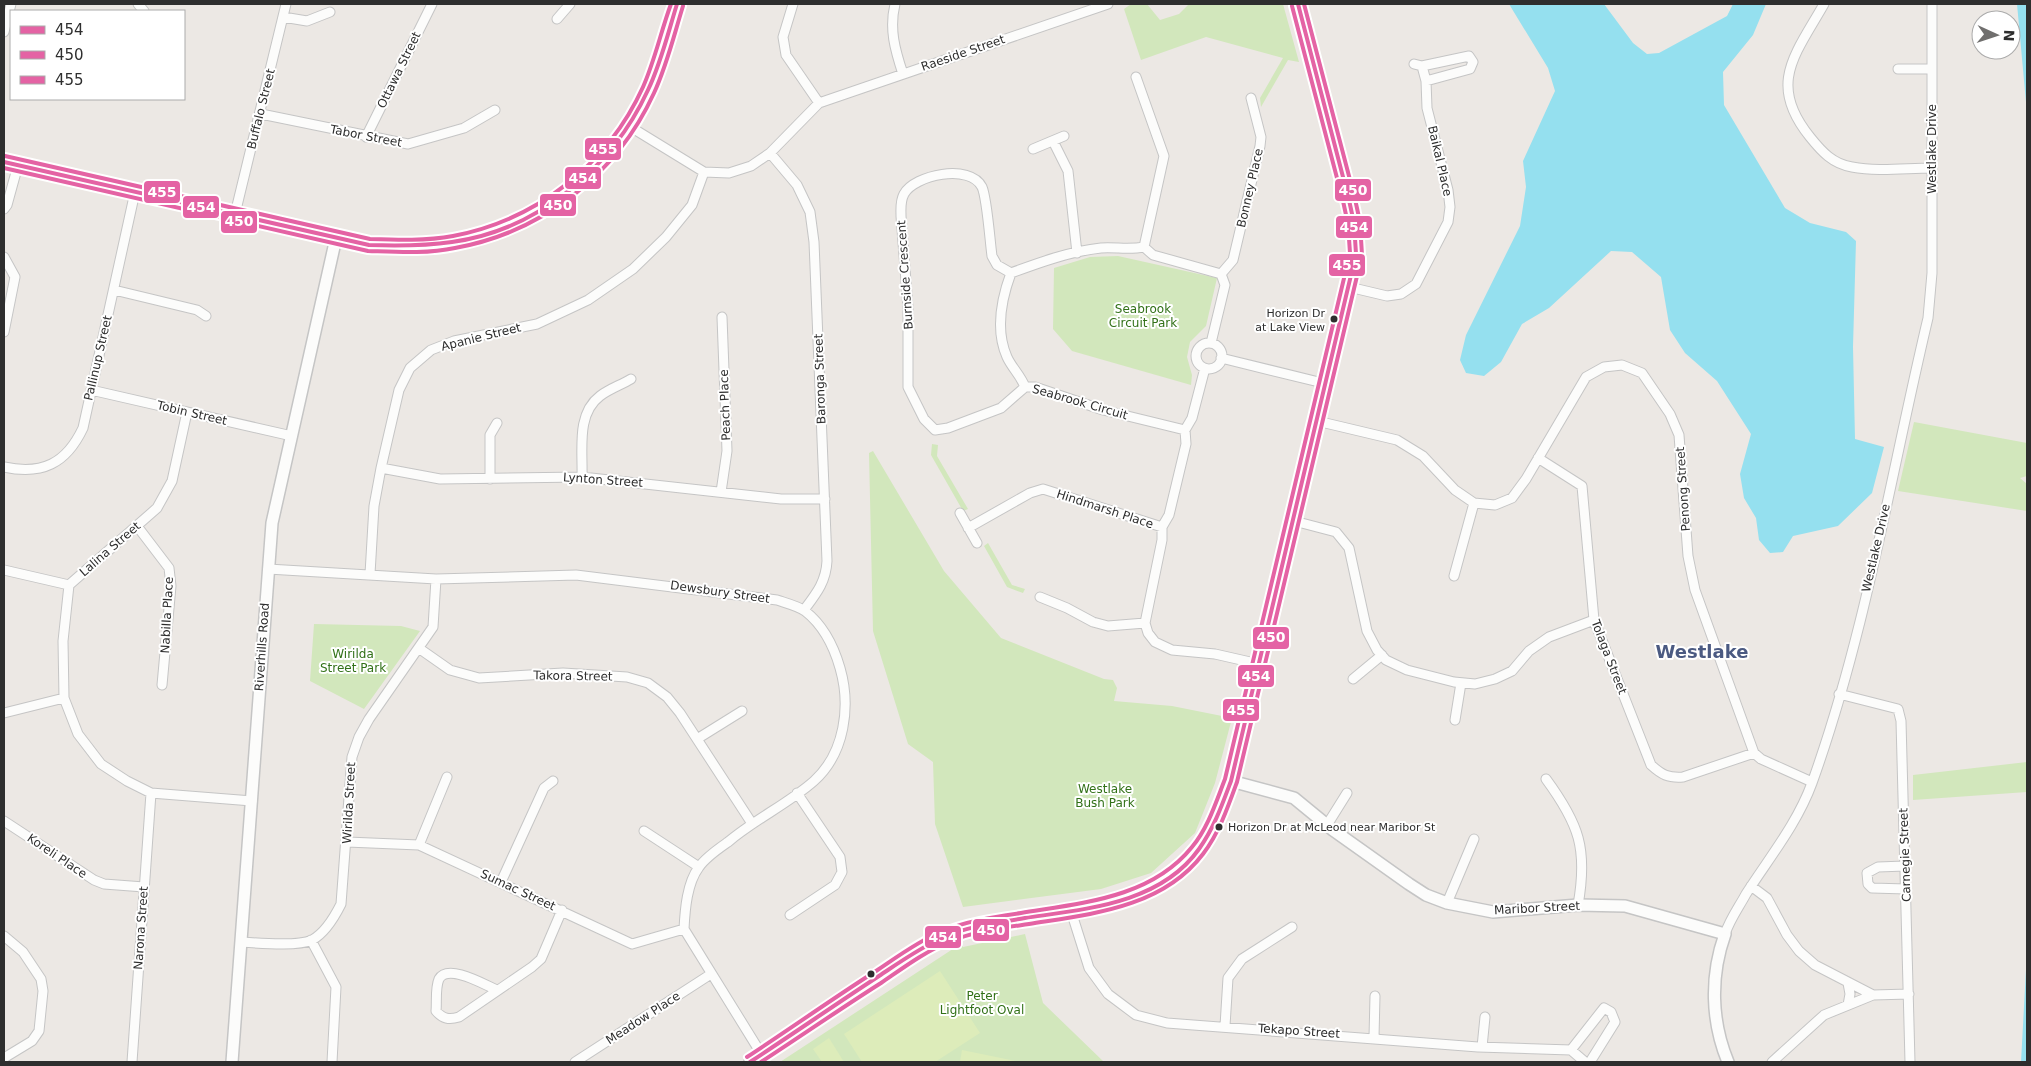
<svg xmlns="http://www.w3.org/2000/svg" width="2031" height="1066" viewBox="0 0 2031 1066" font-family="'DejaVu Sans',sans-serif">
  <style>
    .green { fill: #d2e7bc }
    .pitch { fill: #ddecba }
    .water { fill: #95e0ef }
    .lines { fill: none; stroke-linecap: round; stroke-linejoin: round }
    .minor-casing { stroke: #c5c5c5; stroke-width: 11 }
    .tertiary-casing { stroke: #c5c5c5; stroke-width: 14 }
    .minor { stroke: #fcfcfb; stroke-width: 9 }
    .tertiary { stroke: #fcfcfb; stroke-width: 11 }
    .bus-1-casing { stroke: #fff; stroke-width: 8 }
    .bus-2-casing { stroke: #fff; stroke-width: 8 }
    .bus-3-casing { stroke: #fff; stroke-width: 8 }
    .bus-1 { stroke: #e463a4; stroke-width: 4 }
    .bus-2 { stroke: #e463a4; stroke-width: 4 }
    .bus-3 { stroke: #e463a4; stroke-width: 4 }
    .bus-dot { fill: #2e2e2e; stroke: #fff; stroke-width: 2 }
    .labels { text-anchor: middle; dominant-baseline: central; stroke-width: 4; stroke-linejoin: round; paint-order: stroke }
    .bus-label { font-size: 11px; fill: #2e2e2e; stroke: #fff; text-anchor: end }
    .street-label { font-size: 12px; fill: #2e2e2e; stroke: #fff }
    .park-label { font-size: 12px; fill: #327118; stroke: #fff }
    .district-label { font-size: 18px; font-weight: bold; fill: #4b5a82; stroke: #fff }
    .line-badge { stroke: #fff; stroke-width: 2 }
    .badge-label { font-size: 14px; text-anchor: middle; font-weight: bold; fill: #fff }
  </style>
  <rect width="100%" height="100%" fill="#ece8e4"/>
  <path class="green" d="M1131 4H1147L1160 20 1179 14 1189 4H1283L1299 62 1288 60 1261 107 1260 98 1283 58 1206 37 1141 60 1124 9Z
    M1118 256 1217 278 1206 326 1190 342 1187 357 1192 375 1191 385 1072 351 1053 329 1054 268 1090 257Z
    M1914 422 2027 443V476L2020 478 2027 484V511L1898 491Z
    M932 444 938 445 937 456 968 509 963 511 931 455Z
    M873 451 944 571 1001 638 1104 679 1113 680 1117 688 1114 701 1172 706 1232 718 1215 783 1195 833 1151 873 1101 889 963 907 935 824 933 762 908 744 873 631 869 453Z
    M988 543 1012 585 1025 589 1023 593 1007 587 984 546Z
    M314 624 401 626 420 631 364 709 310 681Z
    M2027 762V792L1913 800V775Z
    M1025 934 1043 1003 1104 1062H780L962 943 963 947Z"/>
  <path class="pitch" d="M940 971 980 1033 935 1062H862L844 1034Z
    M829 1038 844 1062H822L813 1049Z
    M962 1050 1021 1062H960Z"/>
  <path class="water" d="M1509 4H1604L1633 43 1647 54 1659 53 1727 16 1733 4H1766L1753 35 1723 72 1724 105 1785 208 1810 223 1846 232 1856 241 1853 347 1855 439 1884 447 1872 493 1838 526 1793 536 1783 552 1770 553 1759 540 1756 518 1744 498 1740 474 1751 434 1717 381 1685 353 1670 330 1661 277 1632 252 1611 251 1549 308 1522 324 1501 362 1484 376 1466 373 1460 360 1466 335 1520 226 1526 187 1523 161 1555 91 1548 68Z
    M2017 4H2027V113Z
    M2027 951V1062H2021Z"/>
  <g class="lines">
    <g class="minor-casing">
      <path id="minor" d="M138 4 144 11
        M793 4 783 37 786 55 819 103
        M895 4C889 29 895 50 903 74
        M1824 4C1795 55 1767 84 1810 137 1822 152 1833 164 1852 167 1878 172 1906 168 1932 168
        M283 17 307 21 330 12
        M557 19 570 4
        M4 32 11 4
        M1422 66 1469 56 1473 62 1470 69 1426 81
        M1898 69H1932
        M1136 77 1164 156 1144 247
        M261 114 408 144 464 128 495 110
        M629 126 704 172 729 173 751 166 770 153 819 103 1108 4
        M366 137 432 4
        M1053 141 1068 171 1077 253
        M1033 149 1064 136
        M770 153 797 185 810 212 814 242 827 561C826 582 816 594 804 610
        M4 209 7 205 18 165
        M235 214 286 4
        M4 257 15 277 4 332
        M1011 273 997 265 992 256C990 242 987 198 982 187 970 163 914 175 904 194 900 201 901 209 901 216L908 308V387L924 419 935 430 948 428 1001 408 1025 387
        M1221 274 1233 260 1260 146 1261 137 1251 98
        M1349 287 1387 296 1401 294 1416 284 1448 222 1450 207 1448 190 1427 108 1426 81 1422 66 1414 64
        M114 290 197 310 206 316
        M1196 356a13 13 0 1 1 26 0a13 13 0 1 1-26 0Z
        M1221 358 1327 384
        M1205 368 1192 418 1185 430 1186 444 1169 515 1162 527V540L1145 623 1148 633 1155 642 1172 650 1215 654 1259 664
        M91 390 292 436
        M187 412 172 481 157 508 69 585 63 641 64 698 78 734 101 764 127 781 151 793 252 801
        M1317 421 1397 440 1423 456 1455 490 1474 503 1495 505 1512 498 1526 479 1586 377 1604 367 1622 365 1642 373 1670 414 1679 435 1688 556 1695 590 1754 753 1761 759 1812 782
        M1185 430 1103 410 1035 387H1025C1021 376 1012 368 1007 357 995 330 1001 300 1011 273 1038 263 1071 251 1101 248 1116 247 1129 250 1144 247L1153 255 1221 274 1225 285 1211 343
        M1538 458 1582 486 1594 620 1651 765C1662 775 1668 778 1683 777L1754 753
        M4 467C42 475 66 464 83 428L135 192
        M381 468 440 479 582 477 781 499H825
        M582 477C583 450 576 414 600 396 609 389 621 385 631 379
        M490 479V435L497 423
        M721 492 727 451 722 317
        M960 513 977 543
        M1294 521 1336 532 1349 548 1367 631 1377 650 1386 660 1407 670 1454 682 1475 684 1495 679 1512 671 1529 651 1549 637 1594 620
        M137 526 169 568 171 586 162 685
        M968 528 1030 493 1043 489 1162 527
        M268 569 436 579 576 575 777 600C786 603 798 606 805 611 823 625 834 647 840 668 851 706 845 753 814 781 788 804 755 819 728 842 718 849 706 857 699 867 687 883 685 909 684 929L762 1055
        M4 570 69 585
        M370 574 374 506 381 468 399 390 410 368 431 350 454 341 537 324 588 300 633 269 666 237 692 205 704 172
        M1454 576 1474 503
        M1040 597 1067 608 1093 622 1108 626 1145 623
        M420 649 450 670 479 678 563 673 627 677 648 683 667 697 680 713 751 822
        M1353 679 1382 655
        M1839 694 1898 709 1901 721 1910 1062
        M4 713 64 698
        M1455 720 1461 683
        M697 739 742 711
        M1546 779C1579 824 1588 849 1578 905
        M4 821 94 880 104 884 144 887
        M1327 825 1347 793
        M644 831 699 867
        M347 842 419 845 632 944 684 929
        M419 845 447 777
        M1905 866 1878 867 1867 873 1868 884 1872 888 1906 889
        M501 882 544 788 553 781
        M1751 886 1767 898 1787 935 1799 951 1815 965 1873 995 1909 994
        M1447 903 1474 839
        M1071 911 1089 968 1108 994 1136 1015 1167 1023 1478 1047 1571 1050 1585 1062
        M790 915 835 885 842 872 840 857 797 793
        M1725 934C1730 919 1739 907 1746 894 1769 858 1797 824 1812 783 1866 633 1891 473 1928 318L1932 273V4
        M4 936 23 952 41 979 43 991 39 1031 32 1041 4 1058
        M311 940 336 987 332 1062
        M241 942C258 943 297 947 312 940 325 933 335 916 341 904L352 757 359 737 369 719 433 627 436 579
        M1848 983 1850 994 1848 1005
        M497 990C485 985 448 963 439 979 435 988 437 1002 436 1011 443 1019 449 1020 459 1017L532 967 541 959 562 910
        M1225 1026 1228 978 1242 959 1292 927
        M1374 1037 1375 996
        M1482 1047 1485 1017
        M1571 1050 1604 1008 1611 1012 1615 1022 1590 1062
        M132 1062 151 793
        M575 1062 711 974
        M1772 1062 1824 1015 1873 995"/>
    </g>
    <g class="tertiary-casing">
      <path id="tertiary" d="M4 162 369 245C487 256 587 208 643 101 659 71 666 36 677 4
        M1231 781 1294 798 1333 830 1409 884 1426 895 1447 903 1493 912 1578 905 1625 906 1725 934C1710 976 1711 1021 1728 1062
        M232 1062 272 523 336 238
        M750 1062C790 1036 830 1009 870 982 894 967 918 948 944 937 969 926 995 923 1021 919 1130 902 1195 899 1231 781L1356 254 1354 223 1349 200 1298 4"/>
    </g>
    <use href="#minor" class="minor"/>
    <use href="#tertiary" class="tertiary"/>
    <g class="bus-1-casing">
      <path id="bus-1" d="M4 162 369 245C397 246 424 246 452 242 538 230 612 168 648 90 661 63 668 33 677 4
        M750 1062C793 1034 836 1004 879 976 900 962 921 947 944 937 969 926 997 923 1025 918 1085 909 1160 904 1199 849 1214 828 1222 805 1231 781L1356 254 1354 223 1349 200 1298 4"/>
    </g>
    <g class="bus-2-casing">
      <path id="bus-2" d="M4 168 368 251C397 252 427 254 455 248 543 232 617 174 654 93 667 65 674 35 683 6
        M761 1062C801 1036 840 1009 881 983 903 968 924 952 949 942 974 931 1002 928 1029 924 1091 914 1162 908 1203 854 1219 833 1228 807 1237 782L1362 255 1360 222 1355 199 1304 4"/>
    </g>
    <g class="bus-3-casing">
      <path id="bus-3" d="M5 156 370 239C398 240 426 241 453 236 537 220 608 164 643 87 655 60 661 31 671 4
        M747 1057C790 1029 832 999 876 971 897 957 917 942 940 932 966 921 993 917 1021 913 1082 903 1151 898 1192 847 1208 828 1216 802 1225 779L1350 253 1348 224 1343 201 1292 6"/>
    </g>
    <use href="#bus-1" class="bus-1"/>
    <use href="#bus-2" class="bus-2"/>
    <use href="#bus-3" class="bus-3"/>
  </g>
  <g class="bus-dot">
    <circle cx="1334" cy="319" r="4.5"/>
    <circle cx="1219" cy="827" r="4.5"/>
    <circle cx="871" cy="974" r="4.5"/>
  </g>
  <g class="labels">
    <g class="bus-label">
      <text x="1325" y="313">Horizon Dr<tspan x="1325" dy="14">at Lake View</tspan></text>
      <text x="1228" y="827" text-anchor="start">Horizon Dr at McLeod near Maribor St</text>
    </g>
    <g class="street-label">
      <text transform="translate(963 53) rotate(-19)">Raeside Street</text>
      <text transform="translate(399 70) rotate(-64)">Ottawa Street</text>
      <text transform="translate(261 109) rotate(-76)">Buffalo Street</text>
      <text transform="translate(366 136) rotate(11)">Tabor Street</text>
      <text transform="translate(1932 149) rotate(-90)">Westlake Drive</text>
      <text transform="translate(1440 161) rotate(77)">Baikal Place</text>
      <text transform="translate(1250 188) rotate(-77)">Bonney Place</text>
      <text transform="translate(905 275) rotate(-94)">Burnside Crescent</text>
      <text transform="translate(481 337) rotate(-14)">Apanie Street</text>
      <text transform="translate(98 358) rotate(-77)">Pallinup Street</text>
      <text transform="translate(820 379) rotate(-92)">Baronga Street</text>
      <text transform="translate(1080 402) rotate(16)">Seabrook Circuit</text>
      <text transform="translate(725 405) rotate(-92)">Peach Place</text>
      <text transform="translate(192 413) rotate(13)">Tobin Street</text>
      <text transform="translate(603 480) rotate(4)">Lynton Street</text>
      <text transform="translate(1683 489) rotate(-94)">Penong Street</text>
      <text transform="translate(1105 509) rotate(18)">Hindmarsh Place</text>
      <text transform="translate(1876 548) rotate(-77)">Westlake Drive</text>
      <text transform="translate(110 549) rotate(-41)">Lalina Street</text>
      <text transform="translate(720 592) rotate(8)">Dewsbury Street</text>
      <text transform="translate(167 615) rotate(-87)">Nabilla Place</text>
      <text transform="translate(262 647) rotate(-86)">Riverhills Road</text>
      <text transform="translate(1609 657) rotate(69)">Tolaga Street</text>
      <text transform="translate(573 676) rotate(1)">Takora Street</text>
      <text transform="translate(349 803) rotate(-87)">Wirilda Street</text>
      <text transform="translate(1905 855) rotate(-92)">Carnegie Street</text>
      <text transform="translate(57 856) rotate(34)">Koreli Place</text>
      <text transform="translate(518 890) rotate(25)">Sumac Street</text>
      <text transform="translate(1537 908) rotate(-3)">Maribor Street</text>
      <text transform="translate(141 928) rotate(-86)">Narona Street</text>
      <text transform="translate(643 1018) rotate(-33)">Meadow Place</text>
      <text transform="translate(1299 1031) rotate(4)">Tekapo Street</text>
    </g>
    <g class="park-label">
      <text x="1143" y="309">Seabrook<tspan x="1143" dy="14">Circuit Park</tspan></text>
      <text x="353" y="654">Wirilda<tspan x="353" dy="14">Street Park</tspan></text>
      <text x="1105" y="789">Westlake<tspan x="1105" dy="14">Bush Park</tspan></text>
      <text x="982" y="996">Peter<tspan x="982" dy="14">Lightfoot Oval</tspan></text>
    </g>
    <g class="district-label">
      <text x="1702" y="651">Westlake</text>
    </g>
  </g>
  <g class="line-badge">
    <rect x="584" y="137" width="38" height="24" rx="5" fill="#e463a4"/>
    <rect x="564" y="166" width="38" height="24" rx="5" fill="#e463a4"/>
    <rect x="1334" y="178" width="38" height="24" rx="5" fill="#e463a4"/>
    <rect x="143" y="180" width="38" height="24" rx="5" fill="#e463a4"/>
    <rect x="539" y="193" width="38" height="24" rx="5" fill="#e463a4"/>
    <rect x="182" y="195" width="38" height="24" rx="5" fill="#e463a4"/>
    <rect x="220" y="210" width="38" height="24" rx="5" fill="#e463a4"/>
    <rect x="1335" y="215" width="38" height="24" rx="5" fill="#e463a4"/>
    <rect x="1328" y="253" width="38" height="24" rx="5" fill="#e463a4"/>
    <rect x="1252" y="626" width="38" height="24" rx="5" fill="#e463a4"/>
    <rect x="1237" y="664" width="38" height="24" rx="5" fill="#e463a4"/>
    <rect x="1222" y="698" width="38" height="24" rx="5" fill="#e463a4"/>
    <rect x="972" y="918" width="38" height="24" rx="5" fill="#e463a4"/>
    <rect x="924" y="925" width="38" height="24" rx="5" fill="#e463a4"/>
  </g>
  <g class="badge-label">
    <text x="603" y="154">455</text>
    <text x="583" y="183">454</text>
    <text x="1353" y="195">450</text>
    <text x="162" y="197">455</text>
    <text x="558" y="210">450</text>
    <text x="201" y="212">454</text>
    <text x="239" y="226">450</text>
    <text x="1354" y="232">454</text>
    <text x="1347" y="270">455</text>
    <text x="1271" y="642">450</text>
    <text x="1256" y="681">454</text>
    <text x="1241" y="715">455</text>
    <text x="991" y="935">450</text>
    <text x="943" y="942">454</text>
  </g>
  <rect width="2031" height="1066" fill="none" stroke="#2e2e2e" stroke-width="10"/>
  <rect x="10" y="10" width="175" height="90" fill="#ffffff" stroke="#ababab"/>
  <rect x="20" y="26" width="25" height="8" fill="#e463a4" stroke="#ababab"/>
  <text x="55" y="35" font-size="15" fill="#2e2e2e">454</text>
  <rect x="20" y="51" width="25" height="8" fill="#e463a4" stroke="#ababab"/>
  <text x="55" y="60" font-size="15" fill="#2e2e2e">450</text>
  <rect x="20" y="76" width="25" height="8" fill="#e463a4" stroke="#ababab"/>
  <text x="55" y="85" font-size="15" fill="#2e2e2e">455</text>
  <g transform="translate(1996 35) rotate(93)"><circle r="24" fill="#ffffff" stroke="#ababab"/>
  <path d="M0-4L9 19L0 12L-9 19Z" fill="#706f6e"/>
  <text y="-8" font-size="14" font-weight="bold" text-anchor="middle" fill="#2e2e2e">N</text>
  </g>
</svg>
